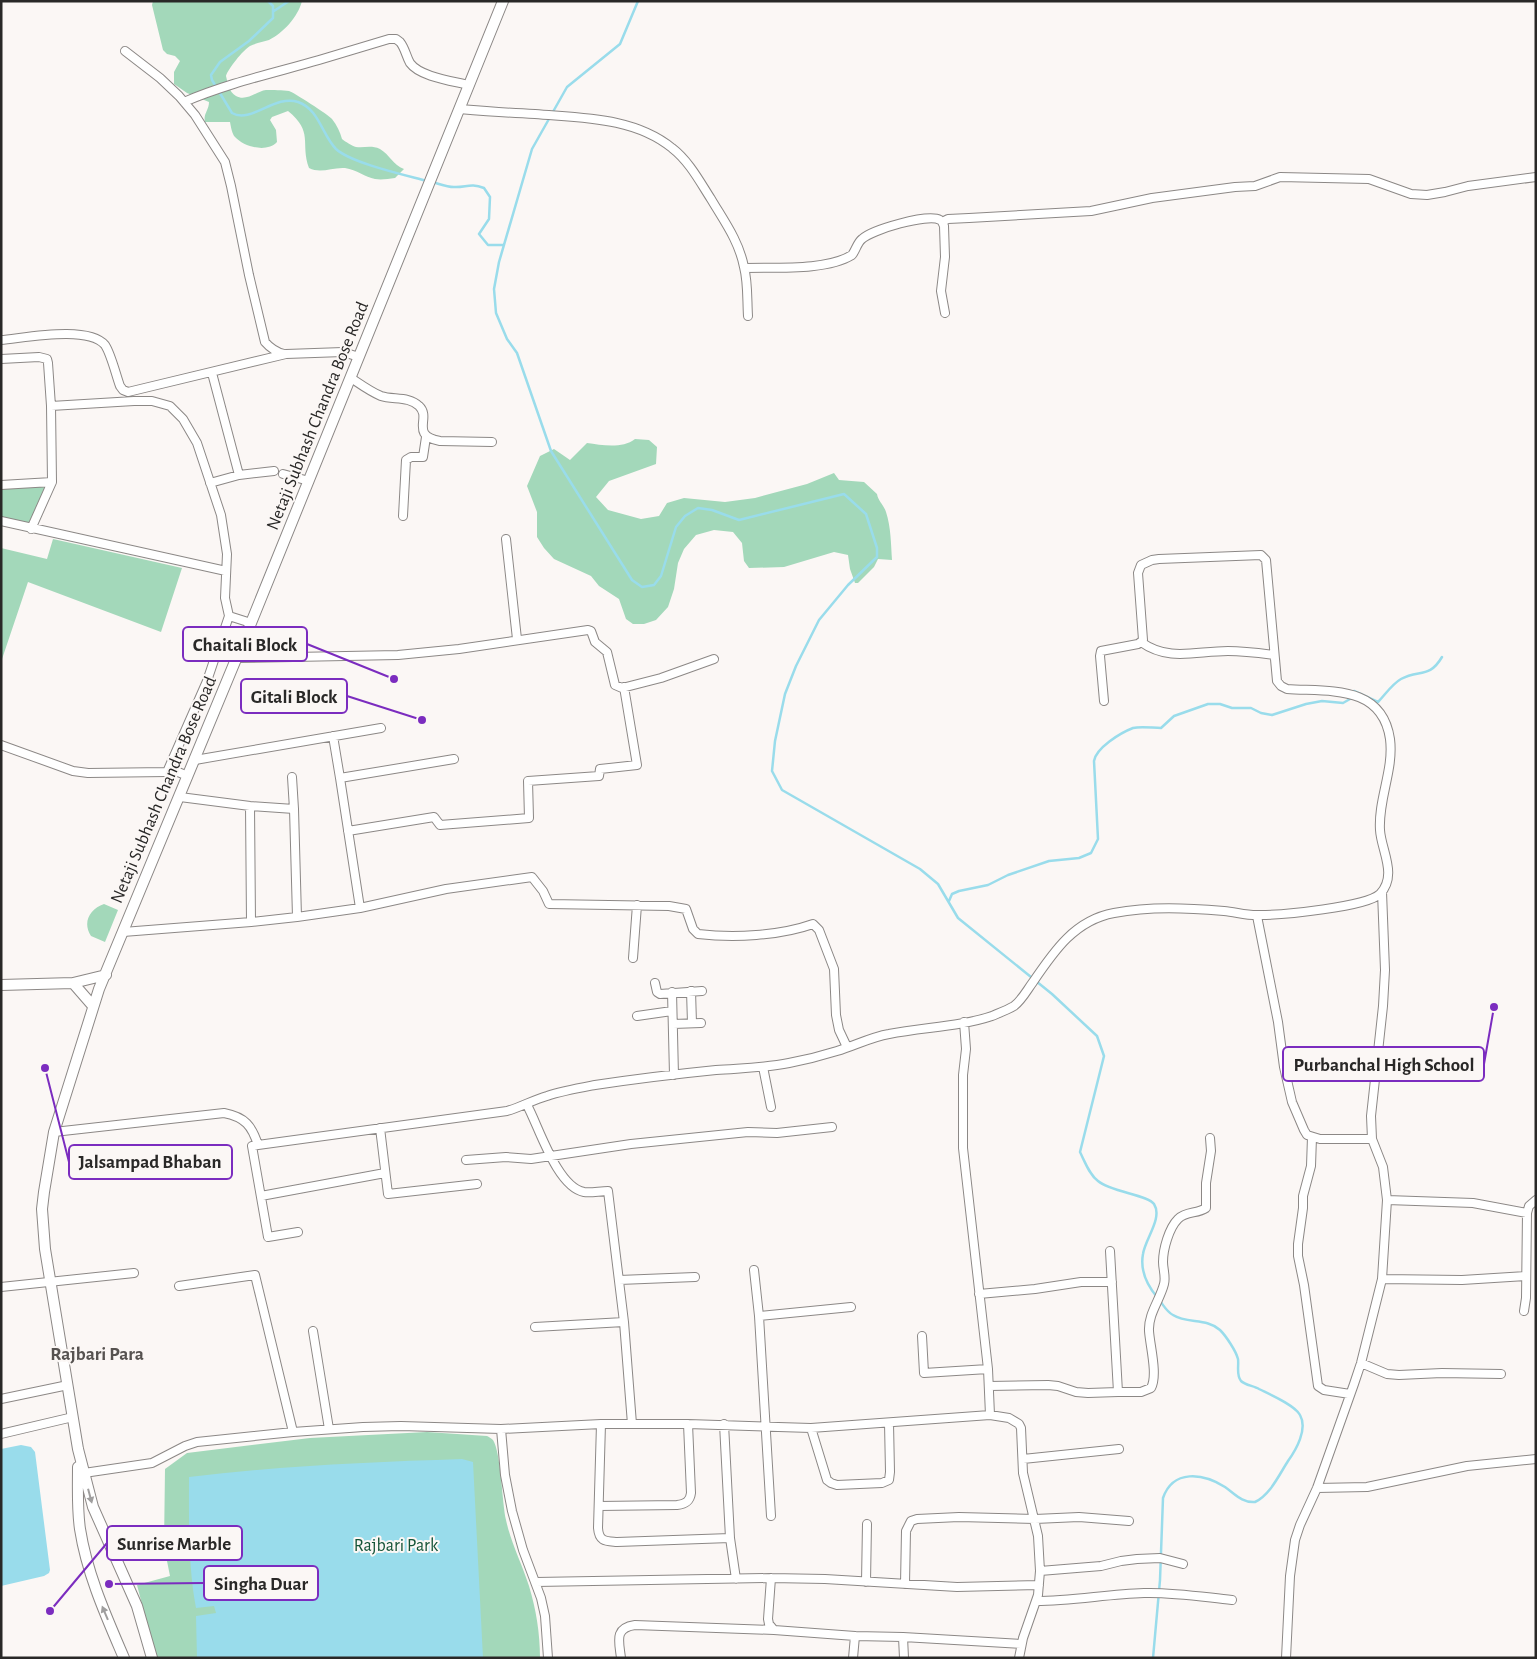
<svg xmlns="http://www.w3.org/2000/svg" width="1537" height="1659" viewBox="0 0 1537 1659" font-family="'Alegreya Sans',sans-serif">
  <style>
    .green { fill: #a3d8ba }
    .water { fill: #99dceb }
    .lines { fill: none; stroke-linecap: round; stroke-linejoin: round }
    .stream { stroke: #99dceb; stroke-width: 2.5 }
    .minor-casing { stroke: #8c8886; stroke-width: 10 }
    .tertiary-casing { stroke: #8c8886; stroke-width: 12 }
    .minor { stroke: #fff; stroke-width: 8 }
    .tertiary { stroke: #fff; stroke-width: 10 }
    .oneway { fill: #9f9e9e }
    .labels { text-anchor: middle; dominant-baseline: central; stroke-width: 4; stroke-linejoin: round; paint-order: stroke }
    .street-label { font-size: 18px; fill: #292827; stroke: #fbf7f5 }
    .park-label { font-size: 18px; fill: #135337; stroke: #fbf7f5 }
    .neighbourhood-label { font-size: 19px; font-weight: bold; fill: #565250; stroke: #fbf7f5 }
    .leader { fill: none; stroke: #7b2cbf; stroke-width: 2 }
    .callout-dot { fill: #7b2cbf; stroke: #fbf7f5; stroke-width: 2 }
    .callout { fill: #fbf7f5; stroke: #7b2cbf; stroke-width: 2 }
    .callout-label { font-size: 19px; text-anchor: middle; font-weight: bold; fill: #292827 }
  </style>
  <rect width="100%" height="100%" fill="#fbf7f5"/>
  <path class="green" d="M153 1H302C298 17 283 33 269 40 263 42 256 43 250 46 243 50 228 69 226 76 228 84 229 92 236 96 246 102 257 91 266 90 273 90 283 90 289 91 293 92 329 115 332 119 337 125 340 132 342 139 346 142 352 146 356 147 365 148 371 145 380 149 390 155 393 165 404 169L395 178C388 179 381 180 375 179 365 177 357 170 345 168 332 167 321 174 309 168 300 143 314 132 288 111L272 117 270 120 276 130 277 142C267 153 244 147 235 137 232 134 231 127 230 122H205C203 114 209 110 209 102L187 93 174 84V72L180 61 175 56 167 54 163 50 152 5Z
    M635 439 649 440 657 447 656 464 609 481 596 497 608 510 641 519 659 516 667 503 684 498 725 502 755 498 807 484 834 473 839 480 864 482 877 494C878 501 884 505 886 512 891 527 891 545 892 560L878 559 874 567 858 583H855L850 569 848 555 834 552 784 567 749 568 744 561 742 543 733 532 714 530 696 535 684 549 678 563 674 589 668 607 656 620 644 624H633L626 619 619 599 599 586 591 576 554 559 544 548 537 537V512L527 486 540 456 554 449 570 460 587 443C602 445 622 449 635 439Z
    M52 482 31 529 1 521V485Z
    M53 539 182 568 161 632 28 582 1 662V548L47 559Z
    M104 904 118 910 105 942 91 936C82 922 90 909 104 904Z
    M427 1432 487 1436C489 1437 491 1438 493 1440 501 1452 502 1503 506 1520 511 1543 522 1564 529 1586 536 1609 540 1633 540 1658H156L137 1585 170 1576 164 1546 165 1469 187 1453 310 1438Z"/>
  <path class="water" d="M21 1445 31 1447 35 1452 50 1570 49 1573 44 1576 1 1586V1449Z
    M462 1459 473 1462 483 1658H197L196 1616 216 1613 214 1606 196 1608C188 1565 189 1521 189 1477 280 1466 371 1462 462 1459Z"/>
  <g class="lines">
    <path class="stream" d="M268 1 273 6V18L249 41 220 62 211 75 212 80 232 113C251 124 275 94 298 102 319 109 322 135 336 149 351 163 405 175 427 181
      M638 1 620 44 567 87 532 149 499 262 494 289 496 313 507 339 517 353 551 451 632 580 642 587 654 585 661 576 676 527 685 516 698 508 712 510 739 520 844 494 866 514 877 548V557L848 585 819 620 796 666 785 694 775 741 772 771 782 790 920 869 938 884 958 918 1052 994 1097 1036 1104 1056 1080 1152C1085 1162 1089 1174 1098 1181 1111 1192 1148 1195 1154 1204 1163 1218 1145 1239 1143 1254 1140 1270 1147 1285 1157 1297
      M274 11 289 1
      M432 182C440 184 448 188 456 187 467 187 471 183 484 188L490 197 489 219 479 234 488 245H503
      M949 901 952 894 959 891 988 885 1008 875 1049 861 1079 858 1091 853 1098 839 1094 761C1096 748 1120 733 1133 728 1141 726 1153 728 1161 728L1174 716 1208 704H1220L1232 708H1251L1261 713 1272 715 1306 704 1322 701 1343 703 1350 699 1354 691 1378 702C1385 695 1392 684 1401 679 1419 669 1429 679 1442 657
      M1153 1658 1160 1580 1163 1498C1173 1469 1203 1473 1225 1487 1235 1494 1242 1503 1255 1502 1270 1495 1279 1475 1288 1461 1296 1450 1308 1429 1300 1415 1295 1405 1269 1394 1259 1389 1254 1386 1245 1385 1241 1381 1236 1375 1239 1366 1238 1359 1236 1351 1226 1336 1220 1330 1207 1318 1187 1324 1173 1315 1167 1312 1164 1306 1160 1301"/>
    <g class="minor-casing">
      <path id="minor" d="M125 51 160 78 179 96 195 115 225 162 231 186 249 275 265 342C271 349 276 352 284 354
        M184 102C228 83 274 73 319 60 343 53 366 46 389 39H396L400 42C405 48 406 56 410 63 420 77 453 81 469 85
        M459 109C484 111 509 113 535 114 581 118 634 117 672 148 689 161 700 182 711 199 724 221 739 241 744 267 748 282 747 300 748 316
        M942 222 948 219 969 218 1091 211 1152 198 1235 187 1255 186 1280 177 1369 179 1411 194 1427 195 1445 192 1468 186 1536 177
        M745 268C775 267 826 271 852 255 856 250 857 243 862 239 871 230 928 213 940 220 942 221 943 224 944 226L945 257 941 291 945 313
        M1 340C25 338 88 325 105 345 111 354 116 375 120 386L123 390 128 392 286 354 343 352 359 357
        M1 359 39 357 47 359 48 363 51 406 52 482 31 529
        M212 373 239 475
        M351 378C360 384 371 392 381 396 393 400 409 396 419 406 432 418 409 435 440 441L492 442
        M283 474 309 481
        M210 483 239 475 274 471
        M1 485 52 482
        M403 516 406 460 411 457H423L426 437
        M1 521 226 571
        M506 539 517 639
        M229 616 251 623
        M1141 642C1169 662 1196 651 1228 651 1243 651 1259 653 1274 655
        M237 658 398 655 459 649 588 630 591 631 595 642 607 652 615 685 622 688 661 678 714 659
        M333 736 340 778
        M1 745 73 771 88 773 167 772 207 681 229 616 225 598 227 554 221 515 197 443 183 419 170 406 152 401H134L51 406
        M195 760 381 728
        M167 772H178L188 776
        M292 777 294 809
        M180 797 250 806 294 809 297 917
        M250 806 251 922
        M348 831 434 817 440 825 529 818 528 781 599 776 600 769 637 765 624 687
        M360 908 340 778 454 759
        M1257 916 1278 1022 1284 1067 1292 1102 1304 1130 1307 1135 1320 1139H1372
        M123 932 251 922 297 917 360 908 446 889 532 877 543 891 549 904 669 906 686 909 693 929 698 934C734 938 779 936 813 924L819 930 834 969 836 1015 839 1030 847 1047
        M633 958 637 905
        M655 983 657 992 660 994 702 991
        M691 991 692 1023
        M672 992 674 1075
        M637 1016 672 1011
        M964 1022 966 1049 963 1075V1148L988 1369 990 1415
        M673 1024 701 1023
        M763 1067 771 1107
        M527 1105C539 1127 557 1187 584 1192 591 1193 600 1191 608 1191L624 1322 632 1424
        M380 1128 388 1194 477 1184
        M54 1132 224 1113C245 1117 252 1126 258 1145L507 1111C521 1107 533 1100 547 1096 562 1091 579 1088 595 1085 635 1079 676 1074 716 1070 741 1068 765 1068 789 1063 805 1060 821 1056 837 1051 854 1046 871 1037 889 1034 923 1027 959 1027 992 1016 999 1013 1007 1010 1014 1006 1022 1000 1027 990 1033 982 1054 951 1075 920 1114 913 1150 906 1188 908 1224 911 1236 912 1248 916 1260 915 1282 915 1366 907 1380 894 1398 875 1381 850 1380 830 1378 799 1394 770 1390 739 1382 684 1328 692 1287 689L1281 686 1277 681 1266 560 1261 555 1159 559 1152 560 1141 565 1138 573 1143 640 1138 644 1101 651 1100 656 1104 701
        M1312 1137 1311 1166 1303 1196V1208L1298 1244V1256L1304 1285 1318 1386 1324 1390 1350 1394
        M258 1145 252 1146 268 1237 298 1232
        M466 1160 506 1157 531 1159 631 1144 748 1132 777 1133 832 1127
        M261 1196 385 1173
        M1387 1200 1473 1203 1527 1213
        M1110 1251 1118 1392
        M754 1270 759 1316 771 1516
        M1382 1279 1462 1280 1526 1276
        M619 1280 695 1277
        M179 1286 255 1275 293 1432
        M1 1287 134 1273
        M979 1294 1035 1289 1081 1282H1112
        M1524 1311 1526 1298 1527 1213 1529 1206 1536 1200
        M759 1316 851 1307
        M535 1327 624 1322
        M313 1331 329 1429
        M922 1336 924 1373 988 1369
        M1361 1363 1387 1374 1399 1375 1442 1373 1501 1374
        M989 1386 1048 1385 1058 1386 1076 1392 1088 1393 1118 1392H1141L1151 1388C1158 1375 1150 1346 1149 1331 1148 1314 1160 1300 1164 1284 1166 1277 1163 1269 1163 1262 1163 1249 1169 1228 1178 1219 1186 1211 1197 1214 1206 1208V1183L1211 1151 1210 1138
        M1 1399 68 1385
        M601 1424 598 1528C599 1542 606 1541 617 1542L730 1538
        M724 1424 730 1538 736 1579
        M811 1428 827 1480 831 1483 837 1485 882 1483 889 1480 890 1472 889 1423
        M501 1429 505 1475 512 1511 523 1550 541 1598 545 1616 548 1658
        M1 1434 73 1417
        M1023 1459 1119 1449
        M84 1473 152 1463 185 1446 197 1442 293 1432 363 1427 401 1426 501 1429 601 1424H688L811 1428 990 1415 1009 1418 1019 1424 1021 1428 1023 1473 1038 1536 1040 1571 1038 1595 1023 1638 1019 1658
        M1317 1488 1367 1487 1467 1466 1536 1459
        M599 1506 677 1505C686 1504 690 1501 691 1493L688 1424
        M1040 1571 1101 1566 1121 1561 1137 1559 1160 1558 1183 1564
        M771 1578 768 1619 769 1624 774 1630 855 1636 903 1637 1021 1644
        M536 1582 771 1578 825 1579 957 1587 1039 1585
        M866 1582 867 1524
        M905 1584 906 1531 911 1521 917 1519 959 1517 1035 1519 1079 1517 1129 1521
        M1036 1601C1072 1601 1108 1594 1144 1593 1173 1592 1203 1597 1232 1600
        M903 1637 904 1658
        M621 1658C619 1641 614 1628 635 1625L774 1630
        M853 1658 855 1636
        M1286 1658 1290 1576 1295 1540 1300 1525 1317 1488 1354 1384 1361 1363 1382 1279 1387 1200 1383 1167 1372 1139 1371 1116 1383 1006 1385 970 1382 892"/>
    </g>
    <g class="tertiary-casing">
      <path id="tertiary" d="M73 983 93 1006
        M1 985 73 983 106 975
        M78 1467C78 1488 77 1509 80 1529 87 1574 106 1616 124 1658
        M152 1658 137 1606 93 1507 78 1449 45 1249 42 1209 44 1192 54 1132 99 989 251 623 503 1"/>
    </g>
    <use href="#minor" class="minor"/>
    <use href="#tertiary" class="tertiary"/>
  </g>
  <defs><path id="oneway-solid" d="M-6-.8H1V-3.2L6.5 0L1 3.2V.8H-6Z" transform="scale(1.25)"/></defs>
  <g class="oneway">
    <use href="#oneway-solid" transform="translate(90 1496) rotate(75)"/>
    <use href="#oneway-solid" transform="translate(105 1613) rotate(-113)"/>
  </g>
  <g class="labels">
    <g class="street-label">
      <text transform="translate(318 416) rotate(-68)">Netaji Subhash Chandra Bose Road</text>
      <text transform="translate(164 790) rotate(-67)">Netaji Subhash Chandra Bose Road</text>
    </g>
    <g class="park-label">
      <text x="396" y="1546">Rajbari Park</text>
    </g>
    <g class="neighbourhood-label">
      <text x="97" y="1354">Rajbari Para</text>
    </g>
  </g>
  <path class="leader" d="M394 679L307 644M422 720L347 696M1494 1007L1484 1064M45 1068L69 1162M50 1611L107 1543M109 1584L204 1583"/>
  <g class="callout-dot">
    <circle cx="394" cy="679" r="5"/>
    <circle cx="422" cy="720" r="5"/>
    <circle cx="1494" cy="1007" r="5"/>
    <circle cx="45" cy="1068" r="5"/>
    <circle cx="50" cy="1611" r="5"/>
    <circle cx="109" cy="1584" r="5"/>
  </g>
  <g class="callout">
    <rect x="183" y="627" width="124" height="34" rx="5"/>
    <rect x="241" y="679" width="106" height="34" rx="5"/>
    <rect x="1283" y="1047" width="201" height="34" rx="5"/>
    <rect x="69" y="1145" width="163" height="34" rx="5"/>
    <rect x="107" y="1526" width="135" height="34" rx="5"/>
    <rect x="204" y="1566" width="114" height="34" rx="5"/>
  </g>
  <g class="callout-label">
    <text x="245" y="651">Chaitali Block</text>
    <text x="294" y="703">Gitali Block</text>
    <text x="1384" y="1071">Purbanchal High School</text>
    <text x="150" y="1168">Jalsampad Bhaban</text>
    <text x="174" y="1550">Sunrise Marble</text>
    <text x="261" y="1590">Singha Duar</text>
  </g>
  <rect width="1537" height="1659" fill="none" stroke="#292827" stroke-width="5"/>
</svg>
